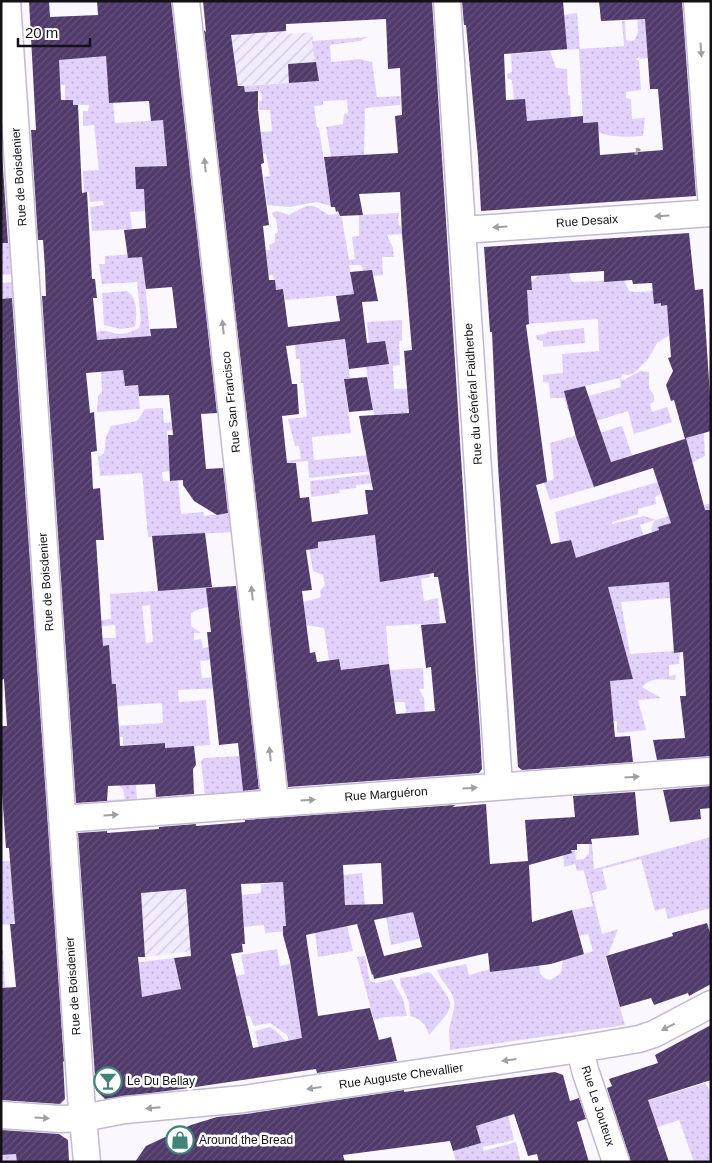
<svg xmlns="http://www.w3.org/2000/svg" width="712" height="1163" viewBox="0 0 712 1163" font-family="Helvetica,sans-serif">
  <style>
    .industrial { fill: url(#industrial-furrows) }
    .grass { fill: url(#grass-dots); fill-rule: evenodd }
    .building { fill: url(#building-hatch); fill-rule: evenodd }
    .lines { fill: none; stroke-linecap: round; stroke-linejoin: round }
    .minor-casing { stroke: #c3b9d1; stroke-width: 29 }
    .path { stroke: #9c9aa0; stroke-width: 3; stroke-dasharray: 5 2.5; stroke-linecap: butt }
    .minor { stroke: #fff; stroke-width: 26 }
    .oneway { fill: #a19fa3 }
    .labels { text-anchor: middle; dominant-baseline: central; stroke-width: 5; stroke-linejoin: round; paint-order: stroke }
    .street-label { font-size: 12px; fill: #141018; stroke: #fff }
    .poi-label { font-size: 12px; fill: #141018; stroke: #fff; text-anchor: start }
  </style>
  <defs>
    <pattern id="industrial-furrows" width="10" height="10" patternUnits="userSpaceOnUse" patternTransform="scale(1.25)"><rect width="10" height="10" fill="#f2ebfe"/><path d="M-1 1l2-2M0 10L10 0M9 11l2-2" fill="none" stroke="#cfc8d9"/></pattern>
    <pattern id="grass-dots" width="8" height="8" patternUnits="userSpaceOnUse" patternTransform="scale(1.25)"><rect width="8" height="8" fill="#e2d1fb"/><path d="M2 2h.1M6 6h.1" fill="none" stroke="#c1b2d6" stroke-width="1.8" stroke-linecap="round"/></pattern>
    <pattern id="building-hatch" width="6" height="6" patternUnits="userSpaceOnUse" patternTransform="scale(1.25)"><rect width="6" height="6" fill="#50396b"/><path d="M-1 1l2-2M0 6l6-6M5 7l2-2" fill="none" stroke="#65527b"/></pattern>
  </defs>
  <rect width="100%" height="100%" fill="#faf8fe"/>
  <path class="industrial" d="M286 31 287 34 312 32 319 81 213 87 207 36Z
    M204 864 210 949 145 957 141 893Z"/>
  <path class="grass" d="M646 11 648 58 641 59 639 57 636 59 639 61 641 90 626 92V98L631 99 632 119 645 118 643 136C627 137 613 138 598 132L597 122 583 123 579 49 560 50 558 16 577 13 580 49 624 46 622 21H625L626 40 630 41 635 40 638 32 637 12Z
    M368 37 360 41 330 45 331 62 359 59 372 62 377 97 401 96 400 105 365 108 364 155 331 157 326 127 343 124 344 114 348 113 347 100 323 101V105L314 106 317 127 319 128 331 206 316 202 290 207 267 205 264 177 270 176 266 154H261L259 132 272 131 270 110H259V101H262L261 91 245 92 244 86 318 81 312 41Z
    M106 50 109 103H113L115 123 163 120 173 165 135 168 136 189H144V194L158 193 159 210 130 212 132 229 92 231 90 207 104 205 103 201 90 202 89 192 84 193 83 171 99 170 94 125 83 126V111H88L89 105H73V100H65V85H60L59 60Z
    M550 51 556 68 567 69 568 95 570 96 571 117 526 121 525 99 514 100 512 80 508 79 507 74 512 72 511 54Z
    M306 206H314L329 215 341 213 349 260 355 259 352 237 359 236V215L399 213V216L398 217 399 225 401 226 402 234 387 235 393 248 394 257H382L383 275 361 277 363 270 362 267 360 265H349L354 294 285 300 283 290H276L273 275H268L266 250H270L269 245 275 242V234L278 232 276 219 273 216 272 213 277 211 289 215Z
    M132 235 161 280 145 282 150 336 125 338 136 369 140 409 97 412 98 396 102 392 101 372 93 334C103 327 109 333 120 334 126 334 133 331 139 328L141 321 137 282 102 284 99 264H105V256L135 254Z
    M1 243H9L11 274 1 275Z
    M569 273 572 282 624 280 629 291 638 292 653 291 654 303H661V306L667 305 683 327 657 343 648 359 635 372 629 375 622 374 621 380 626 379 640 371 649 372V388L654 396V401L650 404 652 412 667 407 672 422 634 434 628 411 574 428 564 398H550L549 383 543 382V375L563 373 562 354 599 351 598 319 526 324 523 290 539 275ZM620 378 621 387 578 399 576 388Z
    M12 282 13 298 1 299V283Z
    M127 291C138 298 137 315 135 327L120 329 104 325 102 293Z
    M402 320V341H399L400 365 393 366 394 389 429 388 418 408 407 409V413L374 415 366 367 372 366 371 343H369L367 322Z
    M584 328 585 343 543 347V341L537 340 536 335 546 334 547 332Z
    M345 339 350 378 344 379 351 433 312 437 314 460 370 455 373 471 309 478 308 461 287 463 286 461 301 459 299 446H295L288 419 307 417 303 383H301L300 359H296L295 345Z
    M163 408 164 423 176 422V429L167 431 170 471 162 472 163 481H178L181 514 203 512 204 516 229 513 231 532 148 537 142 473 100 476 98 457 104 453 106 437 111 426 137 421 145 409Z
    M622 426 632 455 588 469 594 487 550 500 544 483 554 479 550 443 582 434 593 435Z
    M704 433 705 456 685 466 677 441Z
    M374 474 375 483 356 485V488L339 490 340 493 311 497 310 481Z
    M658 482 661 494 655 497 656 504 638 509V514L612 522V524L644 516 656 520 711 503V510L658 527 662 541 655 543 651 528 655 520 640 525 647 546 578 568 571 540 560 542 555 512Z
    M377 535 379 554 377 555 380 581 430 573V577L421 579 424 601 438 598 440 623 386 626 389 664 351 668 352 691H392L390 670 423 668 424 689H419L424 698 425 712 406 713 405 702H394L337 731 339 659 329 660 324 628 306 625 303 602 319 598 321 596 320 591 325 585 323 575 313 571 309 549 318 548V542Z
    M669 582 671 598 621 602 630 654 674 651V653H680L679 664 669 665V676L676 675 675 680C663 679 651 677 642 687L661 698 638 700 646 730 617 733V721H614L595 682 633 679 608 587Z
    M229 586 231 600C218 606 204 606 191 613V626L201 633H194V640L201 639 203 648 210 647 211 660 200 661 202 678 223 677 224 688 178 690 179 702 206 700 210 745 165 748 164 743 123 745V737H119L118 726 163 723 162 703 117 706V684H112L109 645 103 646 102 638H116L115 625 101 626V620L111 619 110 594ZM150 605 153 642 146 643 142 606Z
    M240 756 243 793 205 796 201 761 204 758Z
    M106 776 125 785H136L137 801 107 803V800L125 799 123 789Z
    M711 837V908L668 919 665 908 655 911 641 859 602 869 607 889 592 893 602 934 618 929 608 955 605 956 625 1025 450 1050C450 1044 449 1037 449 1031 450 1019 457 1008 453 997 450 987 441 982 437 970L466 964 469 975 490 969 491 972 539 965 540 973 544 978 550 980 561 973 563 960 593 951 588 934 579 936 572 910 593 906 584 872 583 870 577 871 575 864 564 867 563 851 575 850 576 860 584 859 589 853V844H592L594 869Z
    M238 853 242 895 261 893V884L283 882 287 931 265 933 264 925 244 927Z
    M1 861H10L15 920 11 924 1 925Z
    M362 873 365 905 347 926 353 951 318 957 315 933 347 926 343 875Z
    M434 907 460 930 391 945 386 917Z
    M277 949 280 966 290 964 304 1050 289 1041 287 1035 270 1023 254 1026 250 1016H245L236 976 245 974 241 955Z
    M1 950H3L5 988H1Z
    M365 956 370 981 377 983 392 979 403 999 407 1016 385 1017 374 1020 357 957Z
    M174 958 177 970 200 995 142 997 132 963Z
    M427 972 431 973C456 1008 458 1002 429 1035 426 1024 421 1019 410 1016L409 1003 406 995 401 986 400 978 417 976Z
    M270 1027C290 1040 290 1050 293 1073L265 1077 255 1031Z
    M705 1083 711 1093V1162H694L679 1120 649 1130 641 1103Z
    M508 1115 514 1140 483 1147V1151L516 1142 521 1162H456L453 1151 481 1143 476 1126 488 1123 487 1119Z
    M16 1154 17 1162H1V1155Z"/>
  <path class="building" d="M29 1H49L50 17 98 15 97 1H171L217 413 201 414 206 469 223 468 228 513 217 515 194 501 183 485V480L170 481 168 435H173L169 395 139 396 138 385 125 386 123 370 86 373 90 413 94 412 97 451 91 452 93 489 100 488 104 540H96L103 646 109 645 112 684H116L120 746 165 743V748L194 746 196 765 193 769 194 794 156 797 155 784 108 786 107 801 76 803 42 296H46L45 269 43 240H38L31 130H36ZM106 56 109 103 149 101 151 121 163 120 167 166 135 167 136 189H144L146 228 124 230 128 258 142 257 146 289 172 287 177 328 150 329 151 336 97 340 93 298H97L95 279H92L87 192 82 193 78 105H73V100H61L59 60Z
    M203 1H432L468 567 480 731 482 769 479 773 288 787 204 30 206 32ZM386 19 388 69 400 68 402 115 395 116 398 153 324 157 331 207H335L336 212 338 211 340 216 363 215 359 194 400 192 402 234 412 350 404 351 409 413 359 416 373 490H365L368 514 312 522 309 497 300 498 296 463H287L282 416 299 414 297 384H292L286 346 345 339 349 369 389 364 385 341 367 343 362 302 378 301 372 270 350 272 354 294 336 296 340 321 288 327 283 289 276 290 275 280H269L263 226 269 225 261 164 264 163 258 110V91L245 92 244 86H238L231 35 286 31V24ZM375 535 380 582 434 573V577H438L446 623 421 625 426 668 431 667 435 711 396 714 389 664 341 670 339 659 317 662 315 652 310 653 302 591 312 590 306 550 318 548V542Z
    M462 1H563L567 49 504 54 506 100 525 99 527 121 583 116V123L598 122 600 155 663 150 658 89H650L645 19 601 21 599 1H682L696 196 481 211 478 157 466 25H464Z
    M316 62 319 81 289 83 288 64Z
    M1 138 8 243H1Z
    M689 233 695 290 703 289 710 396 711 431 686 438 705 510H711V756L657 760 653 740 685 738 680 696H686L683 652 674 653 669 582 608 587 633 679 610 681 615 737 630 736 633 762 522 770 518 767 498 466 492 332H490L484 247ZM604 271V282L632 280 633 284 652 283 654 304 661 303V306L667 305 671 357 668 358 673 371 666 385 671 401 674 400 685 439 611 462 585 386 564 391 576 437 594 487 653 468 671 523 658 527 659 530 576 558 571 540 551 544 536 485 547 482 526 325 529 324 527 290H532L531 276Z
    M12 298 64 1062 63 1061 65 1099 60 1104 1 1100V988L16 987 10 924H15L9 848H6L1 778V726H7L4 679 1 680V299Z
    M367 377 373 410 349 412 344 379Z
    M205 533 212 587 158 591 152 536Z
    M236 586 259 789 243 791 238 743 219 745 207 632H211L206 588Z
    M711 786V808L700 809 701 819 670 822 663 790Z
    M635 792 639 835 591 839 592 844H577V850H571L572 853 529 865 532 922 572 910 584 954 551 964 490 972 488 953 374 979 373 974 372 975 357 924 306 935 318 1016 370 1008 379 1040 391 1037 397 1061 317 1073 316 1069 182 1089 105 1099 96 1090 78 833 107 831V833L159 829V827L196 824V826L245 822V820L455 805 453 807 486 804 490 864 528 861 525 820 575 817 573 796ZM381 863 383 904 345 905 343 865ZM283 882 286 926H283V935L290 961 302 1038 253 1048 231 954 243 952 242 944H245L241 884ZM186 889 191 956 174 958 181 989 142 997 138 957H145L141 893ZM413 912 422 947 384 956 374 920Z
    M707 923 711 936V984L689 996 688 993 654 1005 651 998 620 1007 606 956 673 936 672 933Z
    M711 1025V1080L648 1100 669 1162H631L607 1088 612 1086 609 1079 658 1063 655 1055Z
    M555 1072 563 1075 570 1101 579 1098 586 1119 577 1122 589 1162H539L537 1154 528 1156 514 1114 476 1126 481 1143 453 1151 450 1141 343 1155 345 1162H135L146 1146 191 1125 217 1117 246 1114 404 1090V1092L449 1086Z
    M1 1130 59 1134 68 1140 69 1162H17L16 1154 1 1155Z"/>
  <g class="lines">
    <g class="minor-casing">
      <path id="minor" d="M7 1 81 1096 87 1162
        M186 1 275 802
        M447 1 499 786
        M697 1 711 196
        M462 230 711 213
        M62 819 711 771
        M580 1049 585 1070 616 1162
        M1 1115 61 1119 83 1118 125 1110 244 1099 580 1049 639 1039 654 1034 711 1004"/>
    </g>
    <path class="path" d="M636 150 638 149 640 151 636 153V155"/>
    <use href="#minor" class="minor"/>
  </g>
  <defs><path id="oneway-solid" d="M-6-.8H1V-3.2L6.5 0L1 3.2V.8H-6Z" transform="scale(1.25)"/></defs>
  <g class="oneway">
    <use href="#oneway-solid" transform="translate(701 50) rotate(86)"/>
    <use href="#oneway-solid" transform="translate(205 165) rotate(-96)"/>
    <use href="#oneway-solid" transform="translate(662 216) rotate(176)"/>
    <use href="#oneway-solid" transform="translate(500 227) rotate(176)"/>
    <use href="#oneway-solid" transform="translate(223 327) rotate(-96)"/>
    <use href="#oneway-solid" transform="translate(252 593) rotate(-96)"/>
    <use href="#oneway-solid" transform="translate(270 754) rotate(-96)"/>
    <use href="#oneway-solid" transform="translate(632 777) rotate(-4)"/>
    <use href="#oneway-solid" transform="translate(470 788) rotate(-4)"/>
    <use href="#oneway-solid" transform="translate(308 800) rotate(-4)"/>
    <use href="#oneway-solid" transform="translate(111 815) rotate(-4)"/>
    <use href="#oneway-solid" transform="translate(668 1027) rotate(153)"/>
    <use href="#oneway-solid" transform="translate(509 1060) rotate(172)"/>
    <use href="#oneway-solid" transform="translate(314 1088) rotate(172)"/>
    <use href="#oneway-solid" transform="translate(153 1108) rotate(175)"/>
    <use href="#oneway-solid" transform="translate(42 1118) rotate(3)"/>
  </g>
  <defs>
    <g id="bar-ring" transform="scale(1.4375)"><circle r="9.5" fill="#fff" stroke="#428578" stroke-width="1.5"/><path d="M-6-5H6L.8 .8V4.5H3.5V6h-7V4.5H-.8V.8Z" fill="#428578"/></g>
    <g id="shop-ring" transform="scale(1.4375)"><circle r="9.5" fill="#fff" stroke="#428578" stroke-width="1.5"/><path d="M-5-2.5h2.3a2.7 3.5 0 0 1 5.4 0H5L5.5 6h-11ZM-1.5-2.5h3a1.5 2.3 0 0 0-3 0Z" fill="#428578"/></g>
  </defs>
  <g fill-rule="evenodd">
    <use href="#bar-ring" x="108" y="1081"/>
    <use href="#shop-ring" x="180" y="1140"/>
  </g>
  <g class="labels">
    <g class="street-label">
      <text transform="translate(19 177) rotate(-94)">Rue de Boisdenier</text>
      <text transform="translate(587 221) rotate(-4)">Rue Desaix</text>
      <text transform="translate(473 394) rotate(-94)">Rue du Général Faidherbe</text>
      <text transform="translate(231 402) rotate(-96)">Rue San Francisco</text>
      <text transform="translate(46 582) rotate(-94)">Rue de Boisdenier</text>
      <text transform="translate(386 794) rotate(-4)">Rue Marguéron</text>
      <text transform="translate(73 986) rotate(-94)">Rue de Boisdenier</text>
      <text transform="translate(401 1076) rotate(-8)">Rue Auguste Chevallier</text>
      <text transform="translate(598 1106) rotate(72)">Rue Le Jouteux</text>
    </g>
    <g class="poi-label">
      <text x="127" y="1081">Le Du Bellay</text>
      <text x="199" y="1140">Around the Bread</text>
    </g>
  </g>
  <rect width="712" height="1163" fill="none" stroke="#141018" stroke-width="5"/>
  <path d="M18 38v8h72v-8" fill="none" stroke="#141018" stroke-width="2.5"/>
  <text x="25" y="38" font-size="15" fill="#141018" stroke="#ffffff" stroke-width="4" paint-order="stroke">20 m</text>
</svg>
